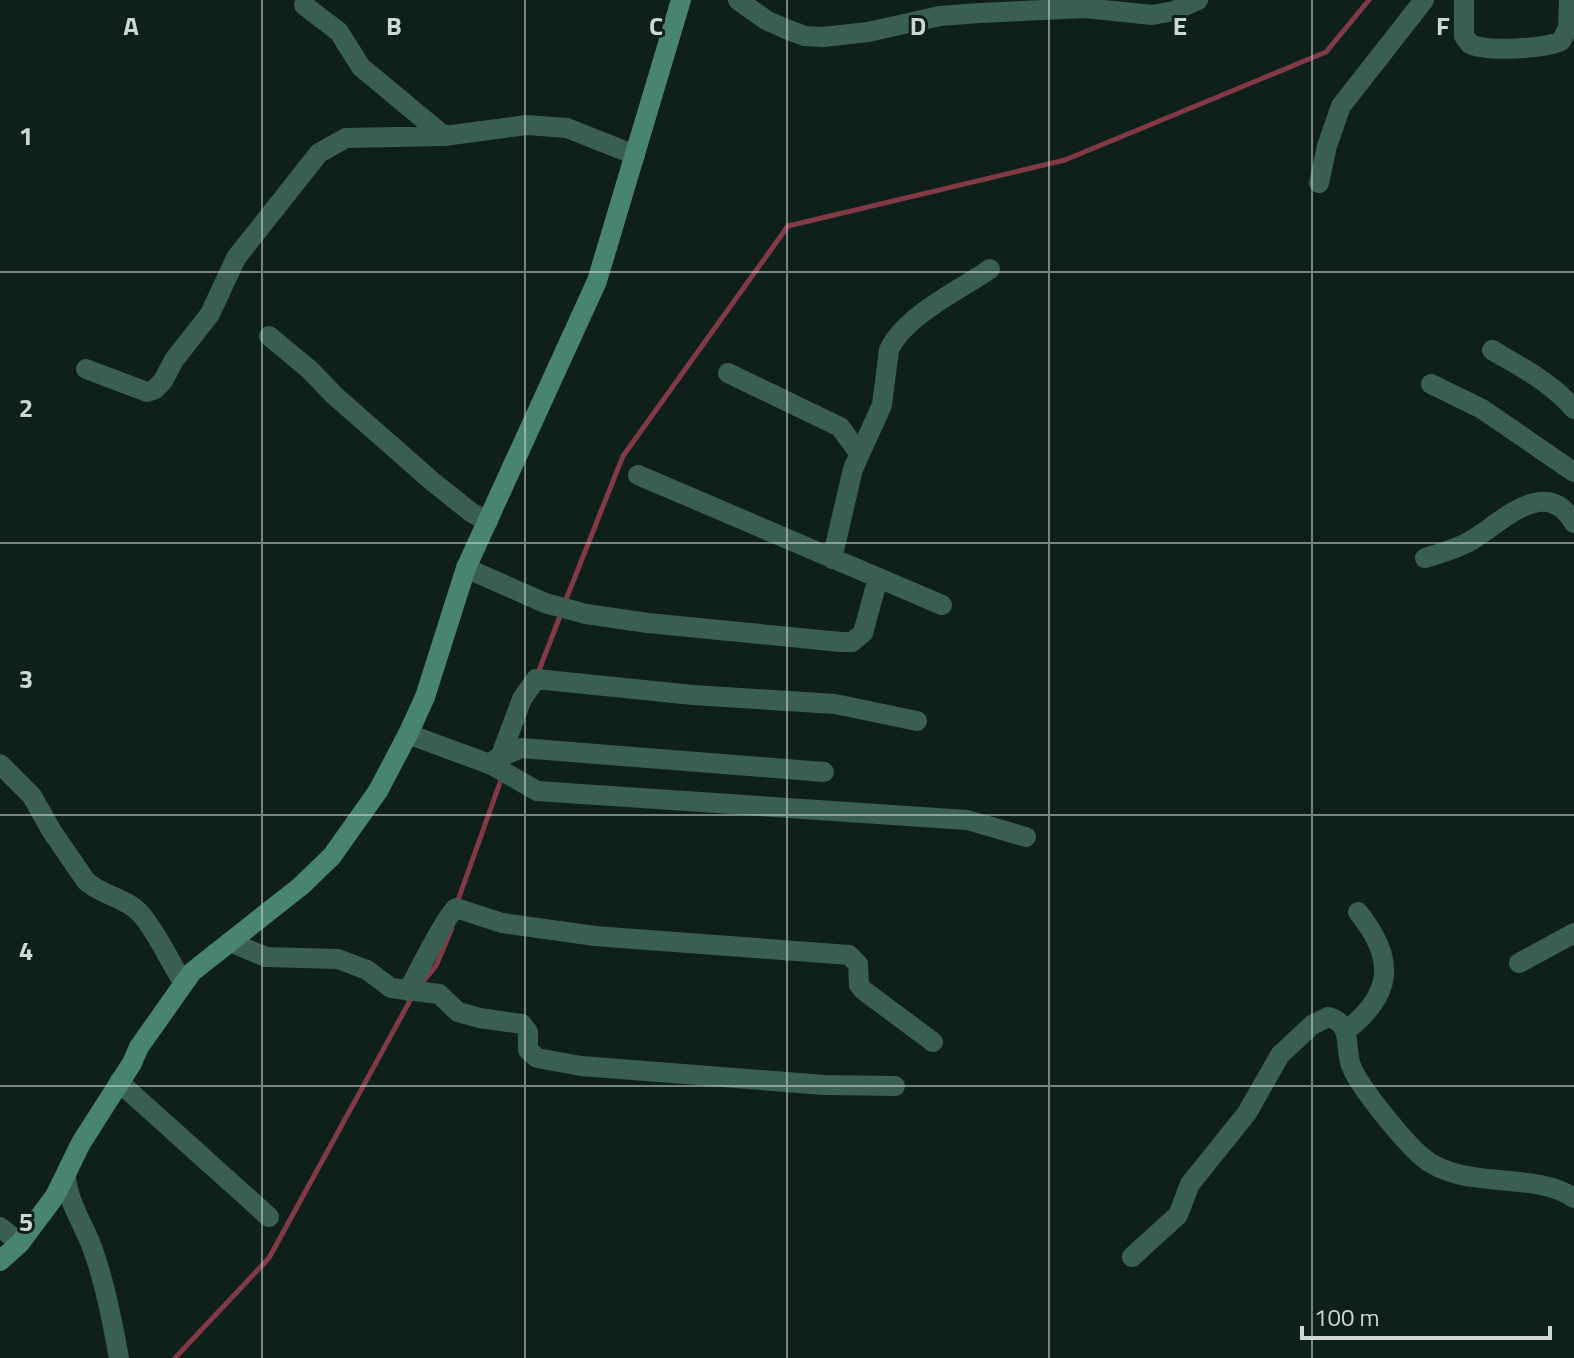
<svg xmlns="http://www.w3.org/2000/svg" width="1574" height="1358" viewBox="0 0 1574 1358" font-family="'Titillium Web',sans-serif">
  <style>
    .lines { fill: none; stroke-linecap: round; stroke-linejoin: round }
    .stream { stroke: #813946; stroke-width: 5 }
    .street { stroke: #3a5e52; stroke-width: 20 }
    .secondary { stroke: #498371; stroke-width: 20 }
    .grid { fill: none; stroke: #cdd7d3; stroke-width: 2; stroke-opacity: 0.55 }
    .grid-label { font-size: 26px; text-anchor: middle; font-weight: bold; fill: #cdd7d3; stroke: #0f1f1a; stroke-width: 6; stroke-linejoin: round; paint-order: stroke }
  </style>
  <rect width="100%" height="100%" fill="#0f1f1a"/>
  <g class="lines">
    <path class="stream" d="M565 602 623 456 788 226 1065 160 1326 52 1369 0
      M538 673 562 611
      M457 903 502 777
      M423 982 436 966 452 928
      M175 1358 269 1258 412 997"/>
    <path class="street" d="M738 0 766 20 786 29 805 36 823 37 868 32 940 16 980 13 1085 8 1152 15 1174 11 1198 0
      M1464 0V36L1470 44C1486 52 1544 49 1561 41L1568 28 1569 0
      M304 5 339 32 361 67 444 136
      M1319 183 1327 146 1341 106 1424 0
      M269 336 310 370 334 395 433 482 472 513 488 521
      M1492 350C1521 367 1552 383 1574 409
      M86 369 147 392 154 390 163 381 174 360 210 314 236 258 319 153 346 138 444 136 527 125 567 128 635 155
      M728 373 840 427 859 453
      M1431 384 1482 409 1574 472
      M638 475 942 605
      M1425 558C1440 553 1458 549 1472 540 1503 521 1546 475 1574 523
      M832 559 853 469 882 405 889 350C904 316 960 290 990 269
      M466 568 545 603 586 614 648 623 841 642H852L863 633 878 578
      M408 734 492 765 537 791 967 820 1026 837
      M501 755 522 699 536 679 693 695 835 704 917 721
      M496 759 521 748 824 772
      M0 764 32 796 51 830 86 881C102 896 125 897 140 913 155 929 170 962 183 982
      M230 942 266 957 338 959 367 970 391 988 439 994 458 1012 480 1018 522 1024 528 1032V1050L537 1058 581 1066 824 1085 895 1086
      M1519 963 1574 933
      M408 991C416 976 447 914 456 908L502 923 595 936 849 955 858 964 859 985 863 990 933 1042
      M1347 1030C1394 993 1395 958 1358 912
      M119 1082 269 1217
      M66 1175C67 1201 83 1223 92 1247 105 1283 112 1320 119 1358
      M0 1227 20 1243
      M1132 1257 1178 1215 1190 1184 1247 1113 1280 1055 1312 1025 1328 1017C1355 1024 1343 1048 1352 1068 1361 1089 1403 1140 1421 1156 1462 1192 1534 1170 1574 1198"/>
    <path class="secondary" d="M0 1261 20 1243 55 1196 81 1143 132 1063 139 1047 192 972 301 886 332 856 378 791 408 734 425 697 466 568 597 281 681 0"/>
  </g>
  <path class="grid" d="M262 0V1358M525 0V1358M787 0V1358M1049 0V1358M1312 0V1358M0 272H1574M0 543H1574M0 815H1574M0 1086H1574"/>
  <g class="grid-label">
    <text x="131" y="35">A</text>
    <text x="394" y="35">B</text>
    <text x="656" y="35">C</text>
    <text x="918" y="35">D</text>
    <text x="1180" y="35">E</text>
    <text x="1443" y="35">F</text>
    <text x="26" y="145">1</text>
    <text x="26" y="417">2</text>
    <text x="26" y="688">3</text>
    <text x="26" y="960">4</text>
    <text x="26" y="1231">5</text>
  </g>
  <path d="M1302 1326v12h248v-12" fill="none" stroke="#cdd7d3" stroke-width="4"/>
  <text x="1314" y="1326" font-size="24" fill="#cdd7d3" stroke="#0f1f1a" stroke-width="6" paint-order="stroke">100 m</text>
</svg>
